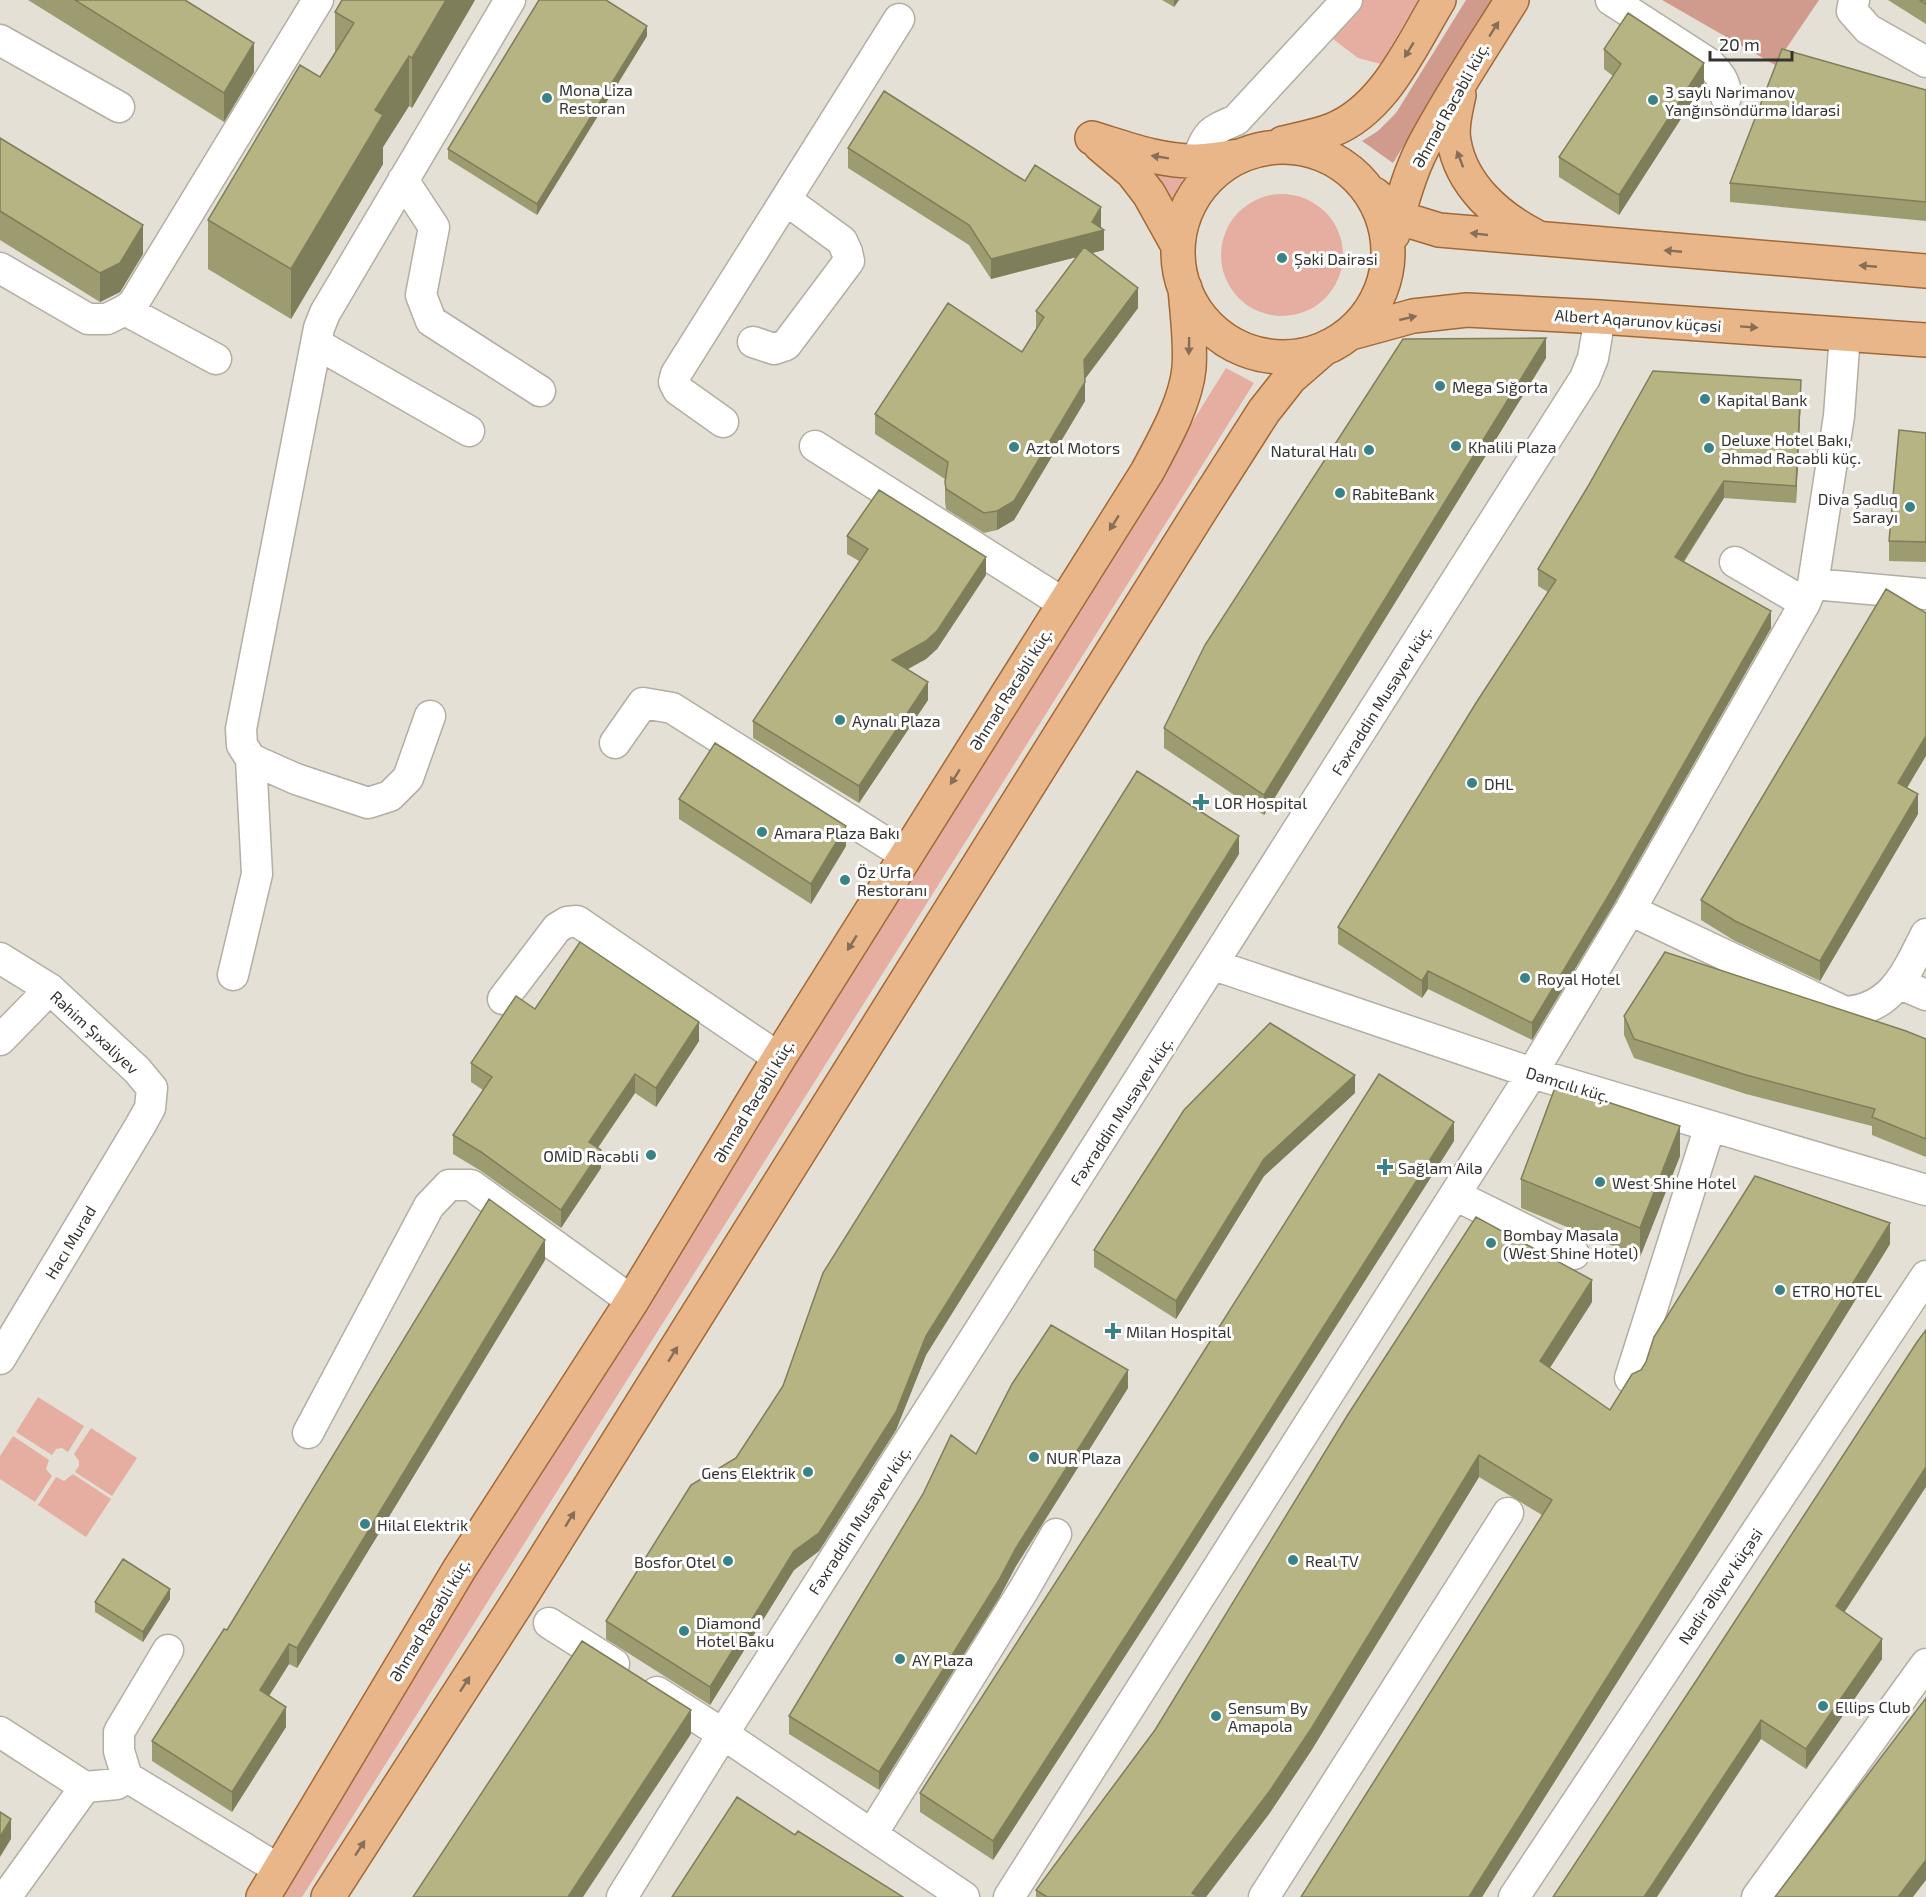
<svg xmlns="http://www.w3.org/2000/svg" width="1926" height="1897" viewBox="0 0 1926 1897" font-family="'Exo 2',sans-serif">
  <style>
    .green { fill: #e5aea0 }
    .forest { fill: #d09a8c }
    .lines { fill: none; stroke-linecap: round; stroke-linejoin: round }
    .minor-casing { stroke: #b3ada4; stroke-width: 33 }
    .major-casing { stroke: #a16937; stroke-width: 36 }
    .minor { stroke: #fff; stroke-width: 30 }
    .major { stroke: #e9b689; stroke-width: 33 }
    .wall { fill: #9d9b70 }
    .shaded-wall { fill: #7f7e5b }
    .building { fill: #b6b482; stroke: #7f7e5b; stroke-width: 1.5 }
    .oneway { fill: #876e58 }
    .poi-dot { fill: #398286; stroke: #fff; stroke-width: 2 }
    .labels { text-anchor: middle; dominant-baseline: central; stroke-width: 6; stroke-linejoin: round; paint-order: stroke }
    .poi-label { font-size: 16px; fill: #363430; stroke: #fff; text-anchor: start }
    .street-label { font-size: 16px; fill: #363430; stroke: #fff }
  </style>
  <rect width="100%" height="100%" fill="#e5e0d6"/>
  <path class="green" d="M1356 0H1418L1381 64 1358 58 1333 39Z
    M1135 163 1192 182 1177 207Z
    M1221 255a61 61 0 1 1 122 0a61 61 0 1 1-122 0Z
    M1226 368 1254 383 302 1897H274Z
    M38 1397 84 1426 68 1452 62 1448 56 1449 52 1455 16 1432Z
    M91 1428 137 1458 112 1496 75 1472 79 1466V1461L74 1454Z
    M13 1436 49 1460 46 1469 52 1476 35 1502 0 1479V1456Z
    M73 1474 111 1499 86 1537 38 1505 56 1477 64 1481Z"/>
  <path class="forest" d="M1466 0H1493L1393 163 1362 141 1378 131 1396 113Z
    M1662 0H1819L1775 65Z"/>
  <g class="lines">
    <g class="minor-casing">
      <path id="minor" d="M1611 0 1710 64C1720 75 1726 82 1726 97
        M1854 0 1852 11 1868 29 1926 62
        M0 40 119 107
        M1196 161C1209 132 1206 133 1236 120L1347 0
        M403 180 434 227 421 295 431 321 540 391
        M0 268 88 319H107L125 310 133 304 318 0
        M125 310 216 359
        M753 342 774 349 786 345 849 261 847 252 842 241 786 200
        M317 344 469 431
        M723 422 678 390 674 382 676 374 899 19
        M815 446 1063 603
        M1735 562 1805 603
        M1813 584 1926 594
        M430 716 408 778 390 796 368 803 296 779 251 759 242 745 241 729 319 328 325 313 510 0
        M615 743 643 703 672 708 907 856
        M1630 910 1845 1012C1893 1009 1907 971 1926 934
        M0 958 50 989 137 1070 152 1088 150 1108 140 1126 0 1359
        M1214 965 1532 1073 1926 1190
        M233 975 257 874 251 759
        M1900 984 1926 995
        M503 999 557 928 567 922 577 921 779 1058
        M0 1040 50 989
        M1455 1195 1574 1254
        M1630 1378 1710 1126
        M308 1433 429 1206 449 1185H471L632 1301
        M549 1623 614 1664
        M657 1692 723 1734 964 1897
        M0 1732 85 1787 117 1784 127 1777 280 1870
        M127 1777 119 1751V1732L168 1650
        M872 1834 1023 1591 1056 1534
        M6 1897 85 1787
        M622 1897 723 1734 1585 378 1593 358 1600 317
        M1009 1897 1532 1073 1630 910 1805 603 1813 584 1839 416 1845 334
        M1264 1897 1508 1513
        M1514 1897 1926 1276
        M1757 1897 1926 1664"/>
    </g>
    <g class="major-casing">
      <path id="major" d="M1459 95C1456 109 1451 127 1454 141 1461 185 1498 217 1535 236
        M1092 138C1125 148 1161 162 1197 161 1211 160 1225 158 1239 156
        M1283 143C1299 139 1317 136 1332 130 1385 109 1411 46 1439 0
        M1100 145 1132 172 1149 194 1178 246
        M1178 252a105 105 0 1 1 210 0a105 105 0 1 1-210 0Z
        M1374 194 1403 219 1439 230 1926 271
        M1393 234C1401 205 1409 174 1423 147 1450 96 1482 48 1512 0
        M1351 333 1413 316 1467 310 1600 317 1926 340
        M263 1897 460 1568 632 1301 779 1058 1147 472C1163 442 1186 402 1189 368 1191 341 1187 315 1185 288
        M328 1897 517 1603 1202 508 1264 411 1290 378 1321 351"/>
    </g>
    <use href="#minor" class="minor"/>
    <use href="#major" class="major"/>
  </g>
  <path class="wall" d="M28 0H185L254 72 224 122Z
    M475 0 412 108 409 106 383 147V164L291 319 208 269V220L320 77 335 54V12Z
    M1162 0H1179L1174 7Z
    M1888 0H1926V24Z
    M647 36 537 215 448 159V149Z
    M1604 49 1704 83 1619 215 1559 177V157L1613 76 1604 69Z
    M1926 90V221L1730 202V183Z
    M0 138 143 254 120 292 100 302 0 240Z
    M848 148 1101 228 1104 250 1092 253 1138 308 1085 379V401L1014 520 997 530 984 533 946 509 945 501V479L875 434V414L1022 352 1036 329V311L1077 257 991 279 969 245 848 168Z
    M1546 358 1264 815 1164 748V728Z
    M1801 397 1796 503 1724 498 1684 562 1771 628 1614 904 1532 1040 1428 989 1422 998 1338 944V927L1548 592 1538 586V569Z
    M1926 433V562L1889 561V541Z
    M847 536 986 575 937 649 926 659 907 669 928 700 859 803 753 738V721L859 561 847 554Z
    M1907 788 1918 814 1820 981 1735 941 1701 920V900Z
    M679 799 846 846 811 904 679 819Z
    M1239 854 926 1355 896 1430 819 1551 794 1570 710 1705 606 1639V1621L736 1458Z
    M535 1009 699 1041 656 1107 635 1093 598 1148 601 1168 561 1228 481 1171 453 1154V1135L483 1090 471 1082V1063Z
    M1624 1016 1926 1039V1157L1872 1135V1126L1746 1094 1634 1058 1624 1035Z
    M1355 1093 1264 1176 1176 1319 1094 1267V1250Z
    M1454 1141 1173 1582 993 1860 920 1812V1793Z
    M1680 1156 1640 1257 1521 1208V1179Z
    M1890 1244 1723 1514 1482 1897H1301L1542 1515 1479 1477 1311 1751 1269 1814 1206 1897H1036V1890L1592 1302 1550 1368 1610 1410 1641 1370Z
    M545 1260 297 1668 289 1664 269 1696 286 1727 232 1812 152 1761V1741L227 1630Z
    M1128 1388 1016 1566 999 1598 879 1790 789 1734V1716L976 1454Z
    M170 1599 143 1642 95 1612V1602Z
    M1845 1612 1882 1659 1806 1769 1761 1739 1553 1897Z"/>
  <path class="shaded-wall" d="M446 0H475L412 108V58Z
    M1174 0H1179L1174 7Z
    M647 26V36L537 215V204Z
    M254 43V72L224 122V93Z
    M409 56V106L383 147V164L291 319V269L375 110Z
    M1704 63V83L1619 215V195Z
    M1101 207V227L1104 230V250L991 279V259L1092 222Z
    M143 225V254L120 292 100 302V273Z
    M1138 288V308L1084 380V360Z
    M1546 338V358L1264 815V795Z
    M1801 380V397L1796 503V486Z
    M1085 382V401L1014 520 997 530V511Z
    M1724 481V498L1675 574V557Z
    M986 557V575L937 649 926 659 892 678V660Z
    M1771 611V628L1614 904 1532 1040V1023Z
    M928 682V700L859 803V786Z
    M1926 736V756L1898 803V783Z
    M1918 794V814L1820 981V961Z
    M846 826V846L811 904V884Z
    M1239 836V854L926 1355 896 1430 819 1551 794 1570 710 1705V1687L926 1336Z
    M1428 971V989L1422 998V981Z
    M699 1022V1041L656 1107V1088Z
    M635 1074V1093L589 1160V1142Z
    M1355 1075V1093L1264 1176 1176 1319V1301L1264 1159Z
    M1454 1122V1141L1173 1582 993 1860V1841Z
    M1680 1126V1156L1640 1257V1228Z
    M601 1150V1168L561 1228V1210Z
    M1890 1223V1244L1723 1514 1482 1897H1469Z
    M545 1240V1260L297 1668V1648Z
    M1592 1280V1302L1540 1383V1361Z
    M1128 1370V1388L1016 1566 999 1598 879 1790V1772L1016 1548Z
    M1479 1455V1477L1311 1751 1269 1814 1206 1897H1192V1893Z
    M1926 1467V1487L1836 1625V1606Z
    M170 1589V1599L143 1642V1632Z
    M1882 1639V1659L1806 1769V1749Z
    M289 1644V1664L260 1710V1690Z
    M286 1707V1727L232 1812V1792Z
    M691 1710V1734L583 1897H568Z
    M1761 1720V1739L1657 1897H1644Z
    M11 1819V1839L0 1857V1837Z
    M1926 1860V1880L1913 1897H1898Z"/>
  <path class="building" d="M75 0H185L254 43 224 93Z
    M342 0H446L412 58 409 56 375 110 383 115 291 269 208 220 300 65 320 77 354 23 335 12Z
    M539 0H606L647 26 537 204 448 149Z
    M1920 0H1926V4Z
    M1628 13 1704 63 1619 195 1559 157 1621 64 1604 49Z
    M1782 49 1926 90V202L1730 183Z
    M884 91 1025 181 1035 165 1101 207 1092 222 1104 230 991 259 969 225 848 148Z
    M0 138 143 225 120 263 100 273 0 211Z
    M1084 247 1138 288 1084 360 1085 382 1014 501 997 511 984 513 946 489 945 482 948 462 875 414 948 303 1022 352 1044 317 1036 311Z
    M1546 338 1264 795 1164 728 1205 645 1403 339Z
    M1653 371 1801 380 1796 486 1724 481 1675 557 1771 611 1614 886 1532 1023 1428 971 1422 981 1338 927 1476 703 1556 580 1538 569 1587 488Z
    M1899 430 1926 433V542L1889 541Z
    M879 490 986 557 937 631 926 641 892 660 928 682 859 786 753 721 868 549 847 536Z
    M1886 589 1926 613V736L1898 783 1918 794 1820 961 1735 921 1701 900Z
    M715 743 846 826 811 884 679 799Z
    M1137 771 1239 836 926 1336 896 1412 819 1533 794 1551 710 1687 606 1621 691 1485 736 1458 783 1386 823 1273Z
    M580 942 699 1022 656 1088 635 1074 589 1142 601 1150 561 1210 481 1152 453 1135 492 1077 471 1063 516 996 535 1009Z
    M1665 952 1906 1031 1926 1039V1139L1872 1117 1875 1109 1746 1075 1634 1039 1624 1016Z
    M1270 1023 1355 1075 1264 1159 1176 1301 1094 1250 1184 1110Z
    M1379 1074 1454 1122 1173 1563 993 1841 920 1793 1168 1408Z
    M1556 1085 1680 1126 1640 1228 1521 1179Z
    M1755 1176 1890 1223 1723 1493 1469 1897H1301L1552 1500 1479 1455 1311 1729 1269 1792 1192 1893 1198 1897H1047L1036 1890 1155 1730 1347 1416 1476 1217 1592 1280 1540 1361 1610 1410 1632 1374 1641 1370 1646 1362 1654 1337Z
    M489 1199 545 1240 297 1648 289 1644 260 1690 286 1707 232 1792 152 1741 224 1629 227 1630Z
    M1051 1325 1128 1370 1016 1548 999 1580 879 1772 789 1716 923 1494 951 1435 976 1454 1012 1384Z
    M1926 1330V1467L1836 1606 1882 1639 1806 1749 1761 1720 1644 1897H1553L1698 1678 1917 1342Z
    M123 1559 170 1589 143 1632 95 1602Z
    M582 1641 691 1710 568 1897H413Z
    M1926 1698V1860L1898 1897H1775Z
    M737 1797 795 1835 798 1831 903 1897H672Z
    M0 1812 11 1819 0 1837Z"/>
  <defs><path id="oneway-solid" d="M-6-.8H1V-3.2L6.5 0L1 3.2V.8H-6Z" transform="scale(1.5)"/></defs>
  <g class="oneway">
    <use href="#oneway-solid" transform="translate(1494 29) rotate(-58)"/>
    <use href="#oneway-solid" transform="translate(1409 50) rotate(121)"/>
    <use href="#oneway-solid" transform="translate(1160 157) rotate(-171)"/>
    <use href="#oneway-solid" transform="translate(1460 159) rotate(-111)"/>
    <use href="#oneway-solid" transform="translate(1479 234) rotate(-174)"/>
    <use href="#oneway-solid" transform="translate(1673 251) rotate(-175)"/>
    <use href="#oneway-solid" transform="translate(1868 266) rotate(-175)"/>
    <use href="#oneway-solid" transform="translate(1408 318) rotate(-13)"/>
    <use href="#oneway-solid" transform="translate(1749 327) rotate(4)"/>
    <use href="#oneway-solid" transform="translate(1189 346) rotate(91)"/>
    <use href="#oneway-solid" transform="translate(1114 523) rotate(122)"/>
    <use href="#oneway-solid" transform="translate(955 777) rotate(122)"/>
    <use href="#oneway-solid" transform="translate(852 943) rotate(122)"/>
    <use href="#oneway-solid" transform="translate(673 1354) rotate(-58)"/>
    <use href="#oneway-solid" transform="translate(570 1519) rotate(-58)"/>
    <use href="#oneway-solid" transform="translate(465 1684) rotate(-57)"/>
    <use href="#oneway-solid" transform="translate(360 1848) rotate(-57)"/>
  </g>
  <g class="poi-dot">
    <circle cx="547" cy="98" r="6"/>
    <circle cx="1653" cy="100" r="6"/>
    <circle cx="1282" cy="258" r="6"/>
    <circle cx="1440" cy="386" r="6"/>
    <circle cx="1705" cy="399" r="6"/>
    <circle cx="1456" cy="446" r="6"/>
    <circle cx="1014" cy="447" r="6"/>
    <circle cx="1709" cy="448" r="6"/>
    <circle cx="1369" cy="450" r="6"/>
    <circle cx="1340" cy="493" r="6"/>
    <circle cx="1910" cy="507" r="6"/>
    <circle cx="840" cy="720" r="6"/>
    <circle cx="1472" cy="783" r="6"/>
    <path d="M1198 793h6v6h6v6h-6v6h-6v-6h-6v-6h6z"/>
    <circle cx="762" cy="832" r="6"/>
    <circle cx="845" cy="880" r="6"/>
    <circle cx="1525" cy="978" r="6"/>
    <circle cx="651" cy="1155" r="6"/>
    <path d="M1382 1158h6v6h6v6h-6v6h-6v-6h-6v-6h6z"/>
    <circle cx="1600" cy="1182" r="6"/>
    <circle cx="1491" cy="1243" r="6"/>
    <circle cx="1780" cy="1290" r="6"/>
    <path d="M1110 1322h6v6h6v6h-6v6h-6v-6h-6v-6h6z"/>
    <circle cx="1034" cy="1457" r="6"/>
    <circle cx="808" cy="1472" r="6"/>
    <circle cx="365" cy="1524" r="6"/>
    <circle cx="1293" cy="1560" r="6"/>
    <circle cx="728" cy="1561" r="6"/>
    <circle cx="684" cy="1631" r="6"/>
    <circle cx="900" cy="1659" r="6"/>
    <circle cx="1823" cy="1706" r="6"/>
    <circle cx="1216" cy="1716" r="6"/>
  </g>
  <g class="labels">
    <g class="poi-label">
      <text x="559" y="89">Mona Liza<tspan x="559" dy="18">Restoran</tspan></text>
      <text x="1665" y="91">3 saylı Nərimanov<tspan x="1665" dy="18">Yanğınsöndürmə İdarəsi</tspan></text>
      <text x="1294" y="258">Şəki Dairəsi</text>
      <text x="1452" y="386">Mega Sığorta</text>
      <text x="1717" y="399">Kapital Bank</text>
      <text x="1721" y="439">Deluxe Hotel Bakı,<tspan x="1721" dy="18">Əhməd Rəcəbli küç.</tspan></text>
      <text x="1468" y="446">Khalili Plaza</text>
      <text x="1026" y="447">Aztol Motors</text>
      <text x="1357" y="450" text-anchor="end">Natural Halı</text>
      <text x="1352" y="493">RabiteBank</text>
      <text x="1898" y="498" text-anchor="end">Diva Şadlıq<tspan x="1898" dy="18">Sarayı</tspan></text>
      <text x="852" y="720">Aynalı Plaza</text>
      <text x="1484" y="783">DHL</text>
      <text x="1214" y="802">LOR Hospital</text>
      <text x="774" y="832">Amara Plaza Bakı</text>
      <text x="857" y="871">Öz Urfa<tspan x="857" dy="18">Restoranı</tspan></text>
      <text x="1537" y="978">Royal Hotel</text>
      <text x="639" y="1155" text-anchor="end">OMİD Rəcəbli</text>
      <text x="1398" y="1167">Sağlam Ailə</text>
      <text x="1612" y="1182">West Shine Hotel</text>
      <text x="1503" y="1234">Bombay Masala<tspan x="1503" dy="18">(West Shine Hotel)</tspan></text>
      <text x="1792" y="1290">ETRO HOTEL</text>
      <text x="1126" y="1331">Milan Hospital</text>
      <text x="1046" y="1457">NUR Plaza</text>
      <text x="796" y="1472" text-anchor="end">Gens Elektrik</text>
      <text x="377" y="1524">Hilal Elektrik</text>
      <text x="1305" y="1560">Real TV</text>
      <text x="716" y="1561" text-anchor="end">Bosfor Otel</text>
      <text x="696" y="1622">Diamond<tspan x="696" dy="18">Hotel Baku</tspan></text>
      <text x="912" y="1659">AY Plaza</text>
      <text x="1835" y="1706">Ellips Club</text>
      <text x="1228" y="1707">Sensum By<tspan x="1228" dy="18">Amapola</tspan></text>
    </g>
    <g class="street-label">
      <text transform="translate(1450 105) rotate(-61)">Əhməd Rəcəbli küç.</text>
      <text transform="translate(1638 320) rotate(4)">Albert Aqarunov küçəsi</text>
      <text transform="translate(1010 689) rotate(-58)">Əhməd Rəcəbli küç.</text>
      <text transform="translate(1381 700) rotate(-58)">Fəxrəddin Musayev küç.</text>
      <text transform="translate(95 1032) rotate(43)">Rəhim Şıxəliyev</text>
      <text transform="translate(1568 1084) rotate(17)">Damcılı küç.</text>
      <text transform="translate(753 1101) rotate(-59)">Əhməd Rəcəbli küç.</text>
      <text transform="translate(1121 1111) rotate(-57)">Fəxrəddin Musayev küç.</text>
      <text transform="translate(70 1242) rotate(-59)">Hacı Murad</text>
      <text transform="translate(859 1520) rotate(-57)">Fəxrəddin Musayev küç.</text>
      <text transform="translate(1720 1586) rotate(-56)">Nadir Əliyev küçəsi</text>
      <text transform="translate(429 1620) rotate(-59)">Əhməd Rəcəbli küç.</text>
    </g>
  </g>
  <path d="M1710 51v9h82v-9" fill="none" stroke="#363430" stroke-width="3"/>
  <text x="1719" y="51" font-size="18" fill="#363430" stroke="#ffffff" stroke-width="4.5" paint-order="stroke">20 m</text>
</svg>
